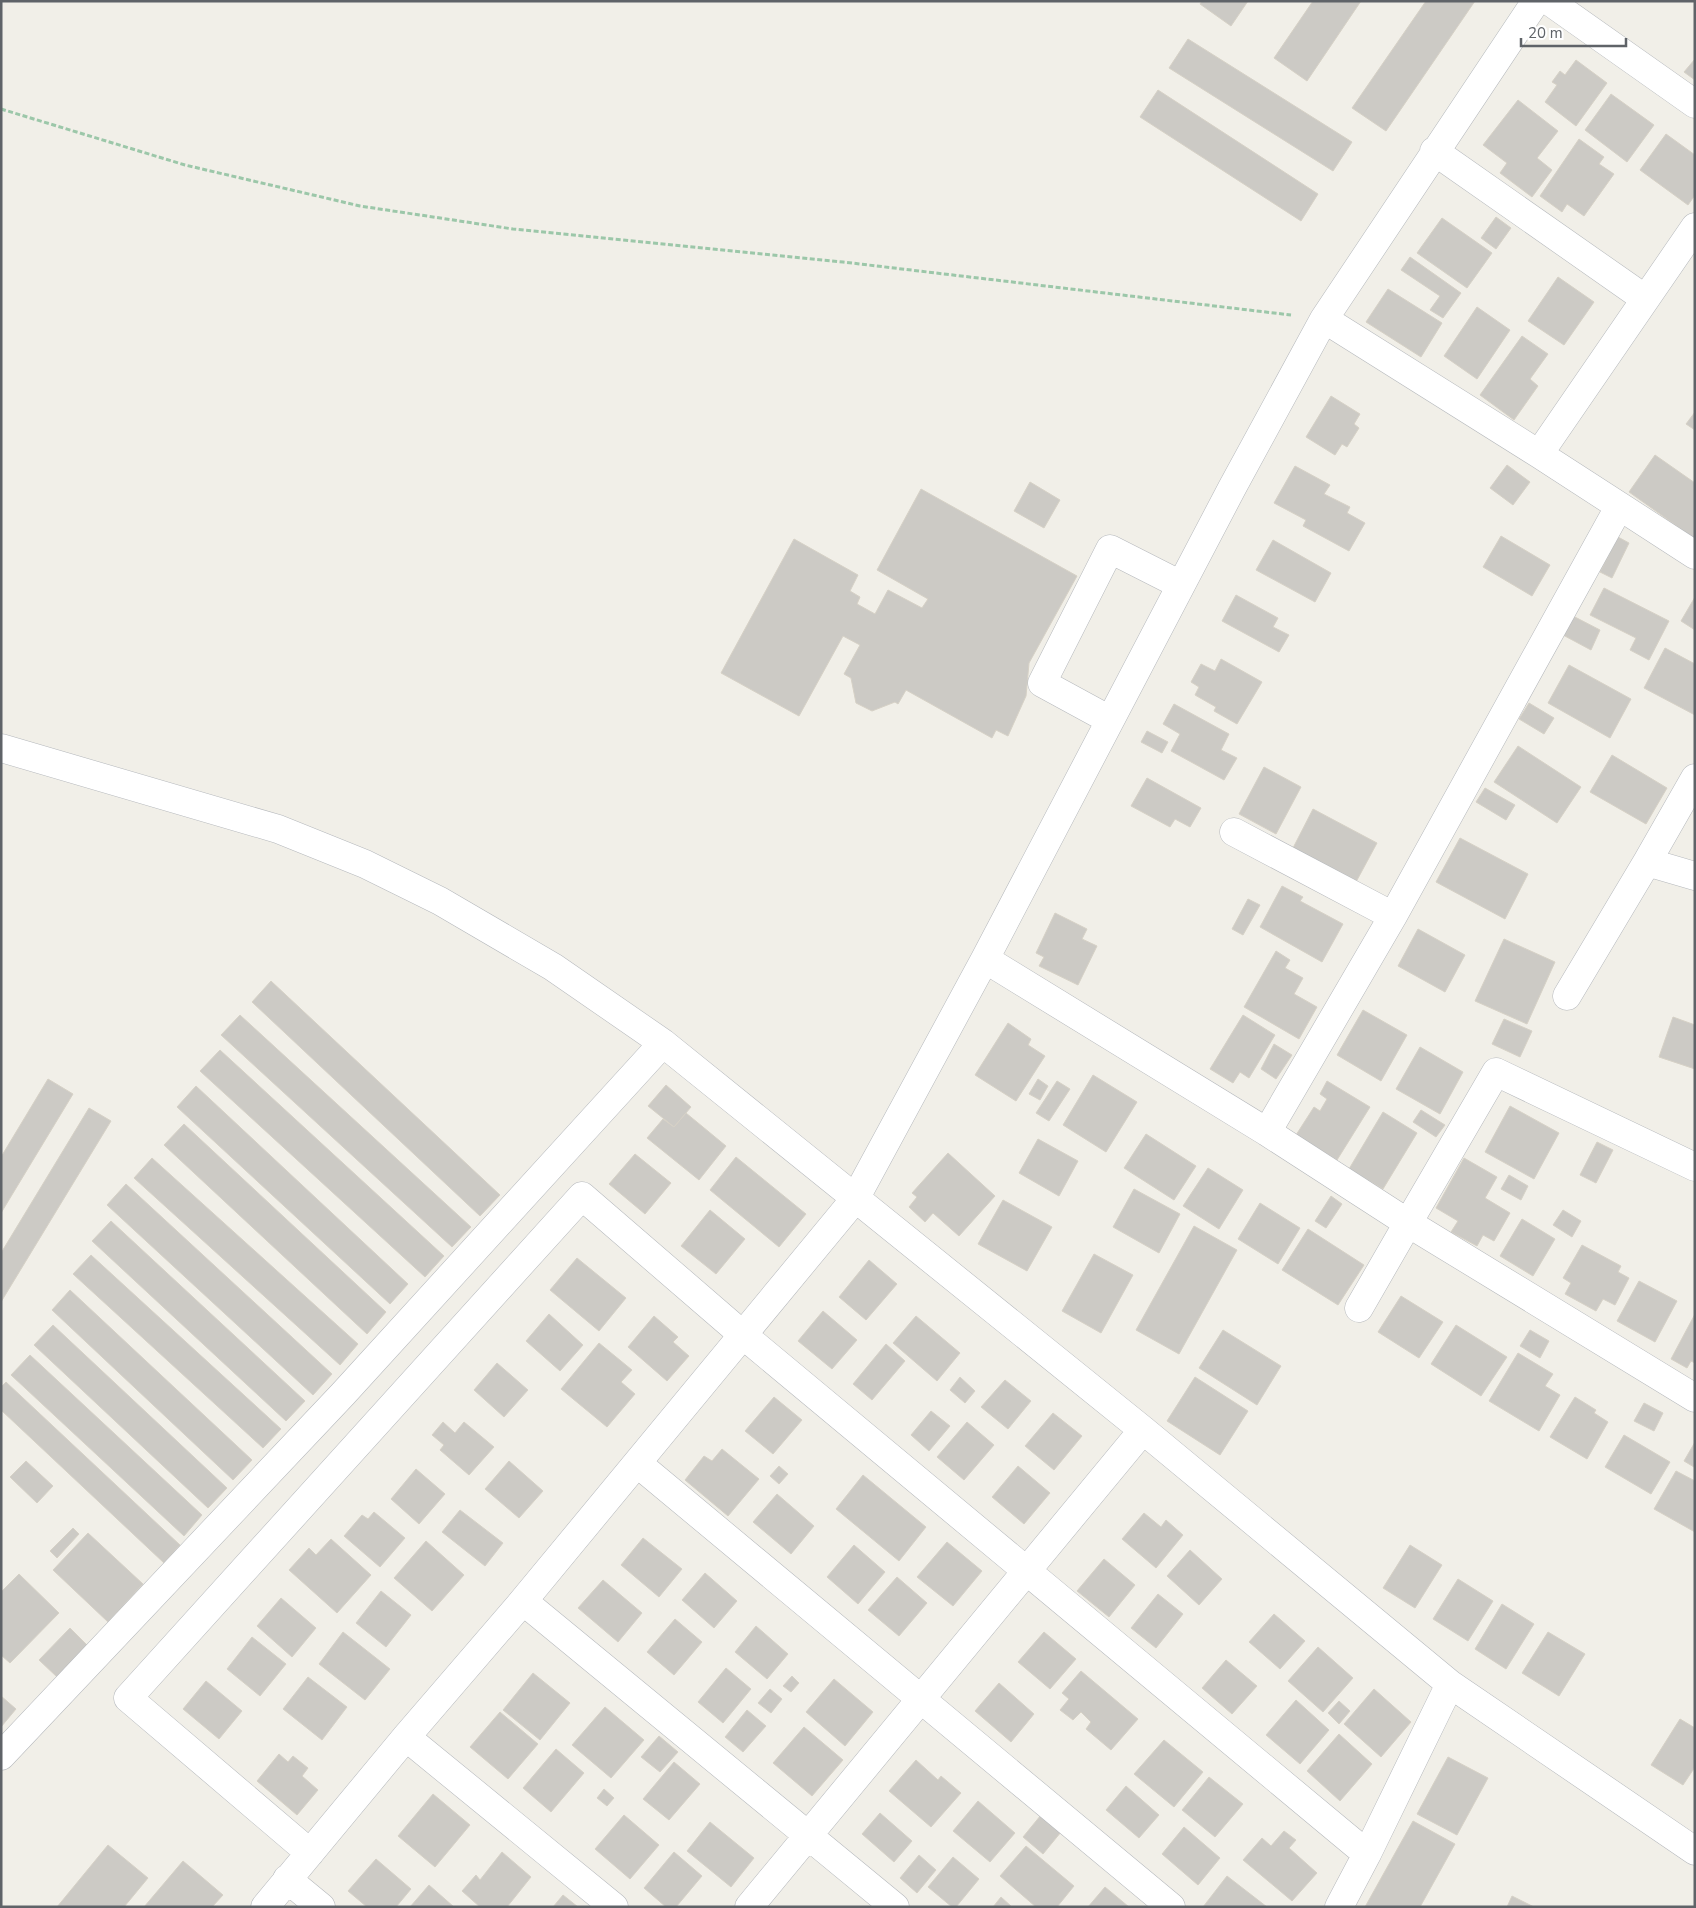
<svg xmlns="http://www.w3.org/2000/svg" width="1696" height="1908" viewBox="0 0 1696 1908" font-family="'Nunito Sans',sans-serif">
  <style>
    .building { fill: #cccac5; stroke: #d6d1c6 }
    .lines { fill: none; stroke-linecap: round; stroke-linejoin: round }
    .minor-casing { stroke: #b5b8bc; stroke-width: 29 }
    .path { stroke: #9cc7a9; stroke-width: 3; stroke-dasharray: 5 2.5; stroke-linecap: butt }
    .minor { stroke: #fff; stroke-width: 28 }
  </style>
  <rect width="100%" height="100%" fill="#f1efe8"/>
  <path class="building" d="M1202 1H1248L1231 26 1200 4Z
    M1313 1H1361L1307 81 1274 58Z
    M1426 1H1475L1386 131 1352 108Z
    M1188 39 1352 142 1333 171 1169 68Z
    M1695 59V80L1684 72Z
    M1576 60 1607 83 1576 126 1545 102 1557 85 1552 82 1560 71 1565 75Z
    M1158 90 1318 194 1301 221 1140 117Z
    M1611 94 1654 125 1627 162 1585 130Z
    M1518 100 1558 131 1537 158 1552 170 1532 197 1500 173 1507 163 1483 145Z
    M1666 134 1695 155V195L1688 205 1640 170Z
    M1579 139 1604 157 1599 164 1614 174 1584 216 1567 204 1562 212 1540 196Z
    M1496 217 1511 228 1496 249 1481 238Z
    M1442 218 1492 253 1467 288 1417 253Z
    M1410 257 1461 293 1443 318 1430 310 1440 296 1401 270Z
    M1558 277 1594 302 1564 345 1528 321Z
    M1388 289 1442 323 1421 357 1366 322Z
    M1477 307 1510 330 1477 379 1444 356Z
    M1522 336 1548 354 1530 379 1538 386 1514 420 1480 395Z
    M1331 396 1360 414 1354 424 1359 428 1347 447 1342 444 1335 455 1306 437Z
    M1695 412V430L1686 424Z
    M1655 455 1695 483V539L1629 492Z
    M1507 465 1530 482 1513 505 1490 488Z
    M1295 466 1330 485 1324 494 1350 507 1347 513 1365 523 1349 551 1303 526 1306 520 1274 503Z
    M1030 482 1060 500 1044 528 1014 511Z
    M921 489 1077 576 1029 663 1026 696 1008 736 996 730 992 738 906 690 898 704 895 702 872 711 856 703 851 678 844 674 860 645 843 636 799 716 721 673 794 539 858 575 850 591 860 597 857 604 875 614 888 590 922 608 928 599 877 570Z
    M1501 536 1550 565 1532 596 1483 567Z
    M1618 537 1629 543 1612 578 1600 572Z
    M1273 540 1331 573 1315 602 1256 570Z
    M1604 588 1669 621 1649 660 1630 650 1636 638 1590 615Z
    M1236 595 1278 618 1273 627 1289 635 1279 652 1222 621Z
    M1695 597V630L1681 621Z
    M1573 616 1600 630 1591 650 1563 635Z
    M1665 648 1695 664V715L1644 688Z
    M1221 659 1262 682 1237 724 1214 711 1216 707 1195 695 1199 687 1191 682 1201 664 1215 671Z
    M1569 665 1631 699 1610 738 1548 703Z
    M1529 703 1554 718 1544 734 1519 719Z
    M1174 704 1229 734 1221 750 1237 758 1224 780 1171 751 1180 734 1163 724Z
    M1147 731 1168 742 1162 753 1141 742Z
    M1518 746 1581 787 1557 823 1494 782Z
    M1612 755 1667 788 1646 824 1590 792Z
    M1264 767 1301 787 1276 834 1239 814Z
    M1147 778 1201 808 1190 827 1175 819 1170 827 1131 806Z
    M1485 788 1515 805 1506 820 1476 802Z
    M1313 809 1377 843 1356 882 1293 848Z
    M1460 838 1528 874 1505 919 1436 882Z
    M1282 886 1303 897 1300 901 1343 924 1322 962 1260 927Z
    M1248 899 1260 905 1243 935 1232 929Z
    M1055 913 1087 929 1082 939 1097 946 1078 985 1039 966 1044 957 1036 953Z
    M1418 929 1465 955 1445 992 1398 966Z
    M1504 939 1555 962 1527 1024 1475 1001Z
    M1276 951 1290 960 1285 968 1303 978 1294 994 1317 1007 1299 1039 1244 1007Z
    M271 981 500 1195 480 1216 252 1002Z
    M1363 1010 1407 1035 1381 1081 1337 1055Z
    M240 1015 471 1227 452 1247 221 1035Z
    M1243 1015 1275 1035 1249 1078 1240 1072 1233 1083 1210 1069Z
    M1673 1017 1695 1025V1069L1659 1057Z
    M1504 1019 1532 1031 1520 1057 1492 1044Z
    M1008 1023 1031 1039 1028 1045 1045 1056 1016 1101 975 1075Z
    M1274 1044 1292 1055 1276 1079 1261 1069Z
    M1420 1047 1463 1072 1440 1114 1396 1089Z
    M220 1050 444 1256 425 1277 200 1071Z
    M1093 1075 1137 1102 1106 1152 1063 1125Z
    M48 1079 73 1094 1 1213V1157Z
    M1038 1079 1048 1086 1040 1100 1029 1094Z
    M1057 1081 1070 1089 1049 1121 1036 1113Z
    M1327 1081 1370 1107 1337 1160 1296 1135 1314 1107 1320 1111 1327 1099 1320 1094Z
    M666 1085 691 1107 674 1127 648 1106Z
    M196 1086 408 1284 390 1304 177 1107Z
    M1510 1106 1559 1133 1534 1179 1485 1152Z
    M89 1108 111 1121 1 1302V1253Z
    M1421 1110 1445 1125 1436 1137 1413 1122Z
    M1383 1112 1417 1133 1383 1189 1349 1169Z
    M686 1113 726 1146 699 1180 647 1138 663 1119 674 1127Z
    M184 1124 386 1312 367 1334 164 1145Z
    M1146 1134 1196 1166 1174 1200 1124 1168Z
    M1038 1139 1078 1161 1059 1196 1019 1173Z
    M1597 1142 1613 1150 1596 1183 1580 1175Z
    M948 1153 995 1196 959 1236 933 1213 925 1222 909 1207 917 1197 912 1193Z
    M635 1154 671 1183 645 1214 609 1184Z
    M736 1157 806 1214 779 1247 710 1190Z
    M152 1158 358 1344 340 1365 134 1178Z
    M1464 1158 1497 1177 1485 1198 1510 1213 1494 1241 1483 1235 1477 1246 1451 1232 1458 1221 1436 1208Z
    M1208 1168 1243 1190 1219 1229 1183 1206Z
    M1509 1175 1528 1186 1521 1200 1501 1189Z
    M126 1184 332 1374 313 1395 107 1205Z
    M1134 1189 1180 1214 1159 1253 1113 1227Z
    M1331 1196 1342 1204 1326 1228 1315 1221Z
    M1003 1200 1052 1227 1027 1271 978 1244Z
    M1260 1203 1300 1228 1278 1264 1238 1239Z
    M710 1210 745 1239 716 1274 681 1246Z
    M1563 1210 1581 1221 1572 1237 1553 1225Z
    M1522 1219 1555 1239 1533 1276 1500 1256Z
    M111 1221 305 1401 286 1421 92 1241Z
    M1194 1226 1237 1250 1179 1354 1136 1330Z
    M1308 1229 1364 1265 1338 1305 1282 1270Z
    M1582 1245 1621 1266 1618 1272 1629 1278 1615 1305 1603 1299 1596 1311 1565 1294 1571 1283 1563 1278Z
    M1094 1254 1133 1275 1101 1333 1062 1311Z
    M91 1255 281 1429 263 1448 73 1274Z
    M577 1258 626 1298 599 1331 550 1290Z
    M869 1260 897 1284 866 1320 839 1297Z
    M1639 1281 1677 1301 1655 1342 1617 1321Z
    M70 1290 252 1460 233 1480 52 1310Z
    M1401 1296 1443 1322 1419 1358 1378 1332Z
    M823 1311 857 1340 832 1369 798 1341Z
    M549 1314 583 1345 560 1371 526 1341Z
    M1695 1314V1363L1691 1361 1687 1368 1671 1359Z
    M654 1316 678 1337 673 1342 689 1356 667 1381 628 1347Z
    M916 1316 960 1353 937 1381 893 1343Z
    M53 1325 227 1488 208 1508 34 1345Z
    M1456 1325 1507 1357 1481 1396 1431 1364Z
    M1223 1330 1281 1366 1257 1405 1199 1368Z
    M1530 1330 1549 1341 1540 1358 1520 1346Z
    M599 1343 632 1370 621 1382 635 1394 607 1427 561 1389Z
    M886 1344 905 1361 872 1400 853 1384Z
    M1518 1353 1553 1374 1545 1386 1560 1395 1539 1431 1489 1401Z
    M30 1355 202 1515 184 1536 11 1375Z
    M497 1363 528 1390 504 1417 474 1390Z
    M960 1377 975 1391 965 1403 950 1390Z
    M1195 1377 1248 1411 1220 1455 1167 1421Z
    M1005 1380 1031 1401 1008 1429 981 1407Z
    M6 1382 180 1545 164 1563 1 1410V1387Z
    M774 1397 802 1420 773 1454 745 1431Z
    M1575 1397 1596 1410 1594 1413 1608 1422 1587 1459 1550 1437Z
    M1644 1403 1663 1413 1654 1431 1634 1421Z
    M931 1411 950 1426 929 1451 911 1435Z
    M1053 1413 1082 1436 1054 1470 1025 1446Z
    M443 1422 455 1433 464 1422 494 1447 469 1475 440 1450 444 1445 432 1435Z
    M967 1422 994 1445 964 1480 937 1457Z
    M1624 1435 1670 1462 1651 1494 1605 1467Z
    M1695 1442V1465L1694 1467 1684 1461Z
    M722 1449 759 1479 728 1516 685 1480 704 1456 712 1461Z
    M26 1461 53 1486 37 1503 10 1477Z
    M509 1461 543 1491 519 1518 485 1489Z
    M779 1466 788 1474 779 1484 770 1476Z
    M1018 1466 1050 1493 1024 1524 992 1497Z
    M416 1469 445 1494 419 1524 391 1499Z
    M1676 1471 1695 1481V1532L1654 1509Z
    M863 1475 926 1527 899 1561 836 1509Z
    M777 1494 814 1526 791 1554 753 1522Z
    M460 1510 503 1543 485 1566 442 1532Z
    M374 1512 405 1538 380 1567 344 1536 362 1515 368 1519Z
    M1144 1513 1161 1527 1166 1520 1183 1535 1156 1568 1122 1539Z
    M73 1528 79 1534 57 1558 50 1551Z
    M88 1533 143 1584 108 1622 53 1570Z
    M643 1538 682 1569 659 1597 621 1565Z
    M331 1539 371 1575 337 1613 289 1570 309 1548 316 1555Z
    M426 1541 464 1575 432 1611 394 1578Z
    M947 1542 982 1571 953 1606 917 1577Z
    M854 1545 885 1572 858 1604 827 1577Z
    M1410 1545 1442 1565 1415 1608 1383 1588Z
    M1190 1550 1222 1579 1199 1605 1167 1576Z
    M1104 1559 1135 1585 1109 1617 1077 1591Z
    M705 1573 737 1601 714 1628 682 1600Z
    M19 1574 59 1613 10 1663 1 1655V1592Z
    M897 1577 927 1603 899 1636 868 1610Z
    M1458 1579 1493 1601 1468 1641 1433 1619Z
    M603 1580 642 1613 618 1642 578 1608Z
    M381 1591 411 1615 386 1647 356 1623Z
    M1158 1594 1183 1614 1156 1648 1131 1628Z
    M281 1598 316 1628 292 1657 257 1626Z
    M1502 1604 1534 1624 1506 1669 1475 1649Z
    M1274 1614 1305 1641 1280 1669 1249 1642Z
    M675 1619 702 1642 674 1675 647 1652Z
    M756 1626 788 1654 767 1679 735 1652Z
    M70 1628 88 1646 57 1677 39 1660Z
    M343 1632 390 1669 365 1700 319 1664Z
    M1044 1632 1076 1659 1050 1689 1018 1662Z
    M1548 1632 1585 1654 1559 1696 1522 1673Z
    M252 1637 286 1664 260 1696 227 1669Z
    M1318 1647 1353 1678 1323 1712 1288 1681Z
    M1226 1660 1257 1686 1232 1714 1202 1688Z
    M726 1668 751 1689 723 1723 698 1702Z
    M1081 1671 1138 1719 1111 1750 1086 1729 1091 1722 1081 1712 1073 1720 1060 1710 1069 1699 1062 1693Z
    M533 1673 570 1703 540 1740 503 1710Z
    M792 1676 799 1683 791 1692 783 1686Z
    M308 1677 347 1707 322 1740 283 1709Z
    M834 1679 873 1712 845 1746 806 1712Z
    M206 1681 242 1711 219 1739 183 1709Z
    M999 1683 1034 1714 1011 1742 975 1711Z
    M770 1689 782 1699 771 1713 758 1703Z
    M1374 1689 1411 1722 1381 1757 1344 1724Z
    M1 1696 16 1709 1 1727Z
    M1296 1700 1329 1730 1300 1764 1266 1735Z
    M1339 1701 1350 1711 1339 1724 1328 1713Z
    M605 1707 644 1740 611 1778 572 1745Z
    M747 1710 766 1726 743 1752 725 1737Z
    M500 1712 538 1744 508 1779 470 1747Z
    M1680 1719 1695 1728V1767L1683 1785 1651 1765Z
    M804 1727 843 1760 812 1796 773 1763Z
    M1339 1734 1372 1764 1340 1801 1307 1771Z
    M659 1736 678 1752 660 1772 641 1757Z
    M1164 1740 1203 1772 1174 1807 1134 1774Z
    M556 1749 584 1773 551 1812 523 1788Z
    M279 1754 288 1762 293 1756 308 1768 302 1776 318 1790 297 1815 257 1781Z
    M1448 1757 1488 1778 1457 1835 1417 1814Z
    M916 1760 938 1780 941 1776 961 1793 931 1827 889 1791Z
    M674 1762 700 1784 669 1820 643 1799Z
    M1209 1777 1243 1804 1215 1837 1182 1810Z
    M1126 1786 1159 1815 1139 1838 1106 1810Z
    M604 1789 614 1798 607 1806 597 1798Z
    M433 1794 470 1825 435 1867 398 1836Z
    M978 1801 1015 1833 990 1862 953 1831Z
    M880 1813 912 1841 894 1862 862 1834Z
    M624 1815 659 1845 630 1879 595 1849Z
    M1041 1815 1061 1832 1043 1854 1023 1837Z
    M1413 1821 1455 1844 1420 1907H1365Z
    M710 1822 754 1858 731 1887 687 1851Z
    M1184 1827 1220 1858 1198 1885 1162 1854Z
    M1284 1831 1296 1840 1289 1848 1317 1873 1292 1901 1243 1860 1262 1838 1271 1846Z
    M108 1845 148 1878 124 1907H57Z
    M1026 1846 1074 1886 1057 1907H1036L1000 1876Z
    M502 1852 531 1877 507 1907H480L462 1891 476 1875 480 1880Z
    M674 1852 702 1876 676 1907H666L644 1888Z
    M919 1855 936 1870 917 1893 900 1878Z
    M953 1857 979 1879 956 1907H952L928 1887Z
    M376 1859 411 1889 396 1907H367L348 1891Z
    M183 1861 223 1895 212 1907H144Z
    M1227 1876 1267 1907H1203Z
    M429 1885 454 1907H410Z
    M1105 1887 1129 1907H1088Z
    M563 1895 578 1907H553Z
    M1512 1896 1534 1907H1507Z
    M1001 1897 1012 1907H993Z"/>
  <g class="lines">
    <g class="minor-casing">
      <path id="minor" d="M1549 1 1695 104
        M1434 151 1644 298
        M1324 319 1539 454 1695 555
        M1539 454 1695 227
        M1110 720 1042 683 1110 549 1181 585
        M1 748 278 829 365 864 440 901 553 967 663 1043 1143 1430 1450 1684 1695 1851
        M1695 778 1647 862 1695 876
        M1234 832 1393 916
        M985 959 1267 1132 1408 1223 1496 1072 1695 1167
        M1567 996 1647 862
        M1267 1132 1393 916 1619 507
        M1359 1308 1408 1223 1695 1398
        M637 1463 1171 1907
        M523 1601 895 1907
        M406 1737 614 1907
        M1 1756 343 1394 663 1043
        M310 1853 128 1698 582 1196 743 1335 1367 1854
        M287 1879 321 1907
        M265 1907 406 1737 523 1601 855 1199 985 959 1232 488 1324 319 1536 1
        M749 1907 1143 1430
        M1339 1907 1367 1854 1450 1684"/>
    </g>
    <path class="path" d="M1 109 185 165 360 206 513 229 843 262 1291 315"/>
    <use href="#minor" class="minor"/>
  </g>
  <rect width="1696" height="1908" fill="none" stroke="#5f6368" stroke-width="5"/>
  <path d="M1521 38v8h105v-8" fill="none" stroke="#5f6368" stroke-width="2.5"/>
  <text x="1528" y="38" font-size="15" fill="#5f6368" stroke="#ffffff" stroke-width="4" paint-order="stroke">20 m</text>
</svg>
